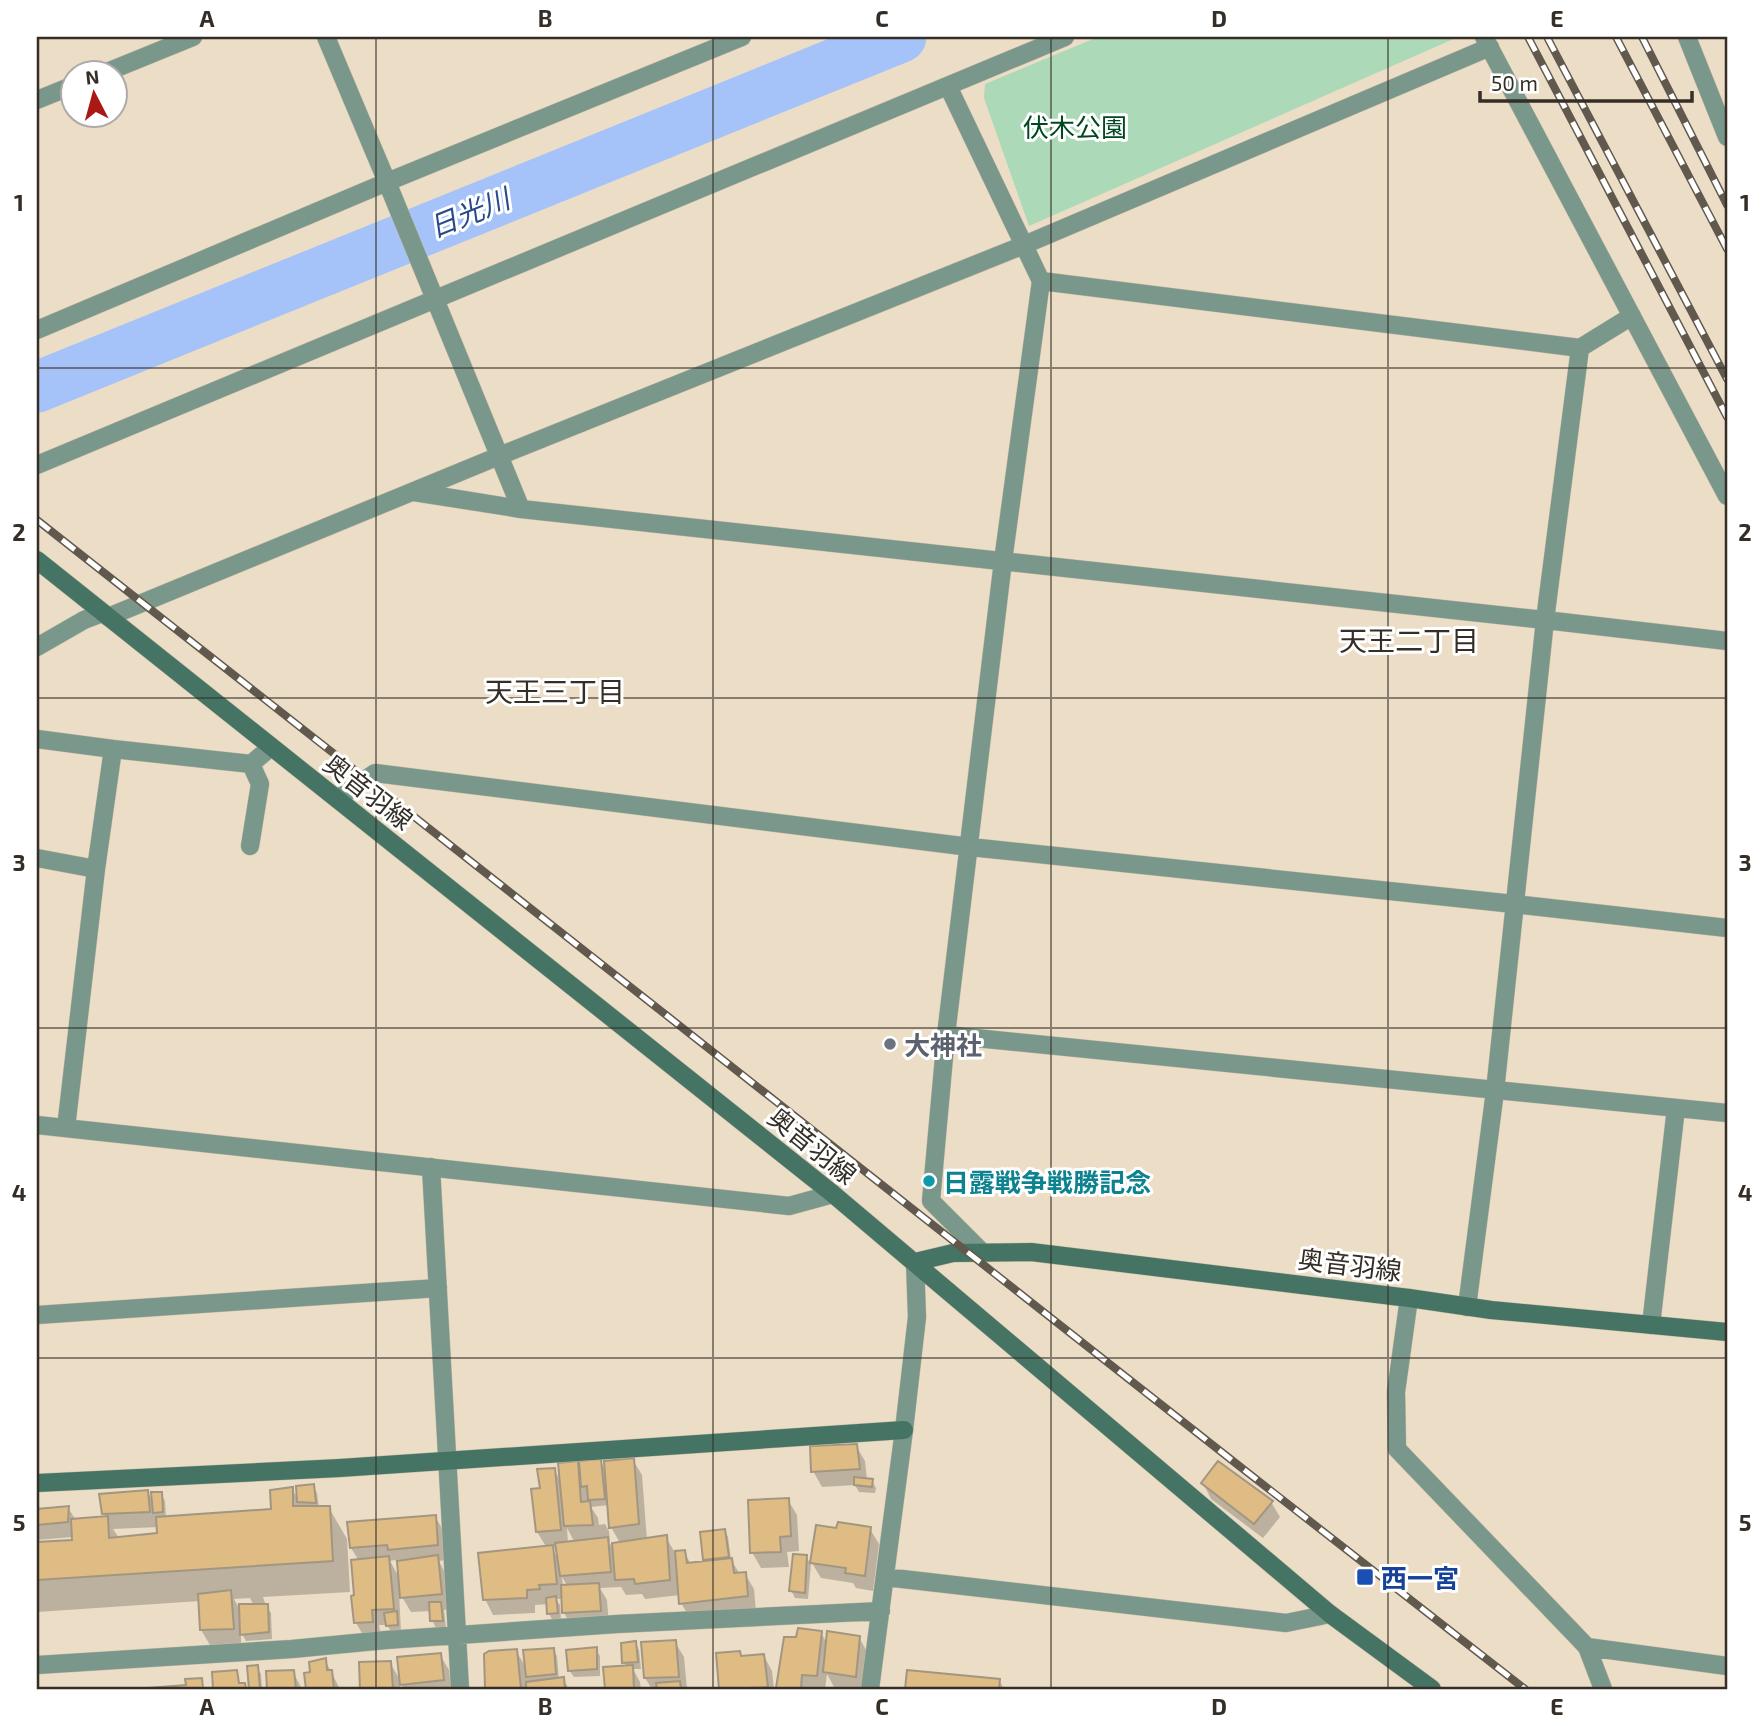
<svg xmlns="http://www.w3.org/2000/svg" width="1764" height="1726" viewBox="0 0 1764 1726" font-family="'Exo 2','Noto Sans JP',sans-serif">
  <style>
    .green { fill: #acd9b7 }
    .shadow { fill: #0003; fill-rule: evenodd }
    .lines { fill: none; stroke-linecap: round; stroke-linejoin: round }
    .river { stroke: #a5c3f9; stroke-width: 51 }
    .building { fill: #e0bc85; stroke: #a39681; stroke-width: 2 }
    .street-casing { stroke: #c7baa6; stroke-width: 19 }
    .secondary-casing { stroke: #c7baa6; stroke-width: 19 }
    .street { stroke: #79978b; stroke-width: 18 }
    .secondary { stroke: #467464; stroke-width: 18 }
    .rail-casing { stroke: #61594d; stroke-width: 8 }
    .rail { stroke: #fff; stroke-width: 5; stroke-dasharray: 16; stroke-linecap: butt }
    .grid { fill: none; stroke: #342e26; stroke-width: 2; stroke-opacity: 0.55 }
    .worship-dot { fill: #6b7280; stroke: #fff; stroke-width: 2.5 }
    .culture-dot { fill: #0f9aa8; stroke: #fff; stroke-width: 2.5 }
    .transit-dot { fill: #1a4fb4; stroke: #fff; stroke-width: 2.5 }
    .labels { text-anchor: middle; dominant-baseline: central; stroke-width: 6; stroke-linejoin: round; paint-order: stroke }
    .park-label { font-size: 26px; fill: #004722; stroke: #fff }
    .street-label { font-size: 26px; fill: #342e26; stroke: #fff }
    .worship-label { font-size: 26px; font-weight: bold; fill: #5b616d; stroke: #fff; text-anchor: start }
    .culture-label { font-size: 26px; font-weight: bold; fill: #0d838f; stroke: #fff; text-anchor: start }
    .transit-label { font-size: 26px; font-weight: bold; fill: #164399; stroke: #fff; text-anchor: start }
    .water-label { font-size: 28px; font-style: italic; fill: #274a89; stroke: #fff }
    .neighbourhood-label { font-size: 28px; fill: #342e26; stroke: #fff }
    .neatline { fill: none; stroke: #342e26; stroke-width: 2.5 }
    .grid-label { font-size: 23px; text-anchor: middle; font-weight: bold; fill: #342e26 }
  </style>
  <rect width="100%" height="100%" fill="#ecddc6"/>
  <path class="green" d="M1098 37H1458L1029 226 984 98 985 84Z"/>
  <path class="shadow" d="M856 1446 865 1461 867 1480 872 1481 876 1488 875 1493 859 1492 855 1485 822 1487 813 1471Z
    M600 1460 606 1472 633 1460 642 1475 647 1540 666 1537 675 1553 684 1552 691 1564 706 1562 704 1559 724 1530 728 1537 731 1560 740 1574H745L754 1589 756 1612 690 1618 681 1603 680 1595 645 1599 642 1594 626 1595 621 1587 600 1588 607 1600 609 1626 573 1628 564 1613 563 1599H556L560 1605 561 1620 553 1621 549 1614 548 1604 535 1605V1613L493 1615 485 1599 547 1548 537 1532 542 1490 554 1469 562 1484 577 1463 582 1471ZM609 1505 611 1527 620 1543 615 1552 609 1542H610L609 1531 605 1524 599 1525 598 1518 591 1507ZM567 1528 575 1543H568ZM557 1546 559 1560 551 1547ZM562 1577 568 1587H563Z
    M1203 1483 1271 1502 1280 1517 1263 1538 1211 1499Z
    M313 1486 317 1493 319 1508H329L347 1539 350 1592 263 1597 266 1606 271 1613 272 1639 246 1641 241 1632V1644L210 1645 201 1630 200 1601 37 1612V1544L74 1541 73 1537 37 1540V1510L68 1508 76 1520 106 1517 104 1513 147 1491 154 1503 161 1494 165 1501 166 1518 273 1511 292 1489 298 1499ZM159 1527V1535L119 1538 113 1529ZM250 1598 254 1606H238L234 1599Z
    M788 1500 797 1515 799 1551 787 1552 789 1567 761 1568 752 1552Z
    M435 1516 444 1532 446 1560 439 1561 445 1573 450 1609 444 1610 446 1628H436L432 1620 431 1611 411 1612 399 1592 401 1632 392 1633 387 1625H379L381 1637 365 1638 356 1623V1597L359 1561 351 1548ZM395 1560 398 1565 400 1579 390 1561Z
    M870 1529 879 1544 873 1591 856 1588 853 1583 821 1578 812 1563 837 1530Z
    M806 1557 811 1564 808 1599 795 1598 791 1590Z
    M821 1633 828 1645 859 1638 868 1653 865 1689H838V1688L834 1687 827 1674 825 1689H779L778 1688 797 1639Z
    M675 1642 684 1657 687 1689H652L645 1678Z
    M635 1643 639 1650 641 1669H633L640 1682 641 1689H607L605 1668 627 1667 624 1662Z
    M553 1649 557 1656 559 1680 563 1679 569 1689H487L485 1655 516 1651 527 1669Z
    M596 1649 600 1656V1676L574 1677 569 1670Z
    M739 1652 742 1657 764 1656 772 1671 774 1689H721L718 1654Z
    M440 1655 449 1670 451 1689H404L399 1680 400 1689H362L360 1664 390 1663 402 1683Z
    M325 1660 340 1689H308L306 1674 312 1673Z
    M257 1667 261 1674 262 1689H251L249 1668Z
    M908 1671 999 1680 1004 1689H907Z
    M293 1672 302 1689H269L267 1673Z"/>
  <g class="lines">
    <path class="river" d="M37 387 901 37"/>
  </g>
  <path class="building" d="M857 1444 860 1469 811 1472 810 1446Z
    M634 1458 639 1524 609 1528 604 1461Z
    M601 1459 605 1499 588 1500 587 1486 581 1487 579 1461Z
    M578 1461 581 1502 590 1501 593 1525 564 1526 558 1463Z
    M1218 1461 1273 1501 1254 1524 1201 1483Z
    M555 1468 561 1530 536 1532 531 1489 540 1488 537 1469Z
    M854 1477 873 1479 872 1487 854 1485Z
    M314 1484 316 1503 297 1502 296 1486Z
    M293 1487V1506H330L333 1561 37 1580V1542L72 1540 71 1519 108 1516 109 1538 157 1533 156 1517 271 1509 270 1490Z
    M148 1490 150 1512 102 1514 99 1494Z
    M151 1492H162L163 1512 153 1513Z
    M789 1498 791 1536 780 1537 781 1552 750 1553 748 1500Z
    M69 1506 68 1522 37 1525V1509Z
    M436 1515 438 1545 388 1550 387 1545 350 1548 347 1522Z
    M838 1522 871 1527 865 1576 845 1573 846 1568 810 1563 816 1525 836 1528Z
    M725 1529 729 1557 703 1560 700 1532Z
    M667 1535 670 1580 635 1584 634 1579 615 1580 612 1543Z
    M608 1537 611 1572 560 1576 555 1543Z
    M553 1545 557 1584 539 1585 540 1589 527 1590V1598L483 1600 478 1553Z
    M685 1550 687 1563 732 1558 734 1573 746 1572 748 1596 679 1604 675 1551Z
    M793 1554 807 1555 805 1593 789 1591Z
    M438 1555 442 1594 400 1598 397 1561Z
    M389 1556 394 1609 372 1610 373 1622 354 1623 351 1596 354 1595 351 1560Z
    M599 1583 601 1611 562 1613 561 1585Z
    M231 1590 234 1629 200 1630 198 1594Z
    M556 1596 558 1613 547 1614 546 1598Z
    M429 1602H441L443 1621H430Z
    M239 1604H268L269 1632 240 1635Z
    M397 1611 398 1625 386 1626 384 1613Z
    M798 1628 822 1631 817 1676 802 1675 801 1689 776 1688 784 1637H796Z
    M827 1631 860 1636 856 1677 823 1672Z
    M676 1640 679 1677 644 1678 641 1642Z
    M636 1641 638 1662 622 1663 621 1643Z
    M597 1647V1669L568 1671 566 1650Z
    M554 1648 556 1674 526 1677 523 1650Z
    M517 1649 521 1689H485L484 1654 489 1651Z
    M740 1651 741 1656 764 1654 768 1687 719 1689 716 1653Z
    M441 1653 444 1680 400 1685 397 1657Z
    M326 1658 327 1670H332L334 1689H306L304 1673 310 1672 309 1662Z
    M391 1661 393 1689H360L359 1662Z
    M258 1665 260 1689H249L247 1666Z
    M633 1665 634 1689H605L603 1667Z
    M237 1670 239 1683H245L246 1689H213L212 1672Z
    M294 1670 296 1689H267L266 1671Z
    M907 1670 1000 1679 999 1689H905Z
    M564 1677 565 1689H526V1682Z
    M202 1678 203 1689H135L186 1685 185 1679Z
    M680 1681 681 1689H657L656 1683Z"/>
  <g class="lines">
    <g class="street-casing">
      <path id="street" d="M326 37 387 182 521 509
        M1484 37 1727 496
        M1687 37 1727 137
        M102 74 193 37
        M948 86 1041 281
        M37 100 74 85
        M37 330 387 182 742 37
        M37 465 1065 37
        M414 492 521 509 1545 620 1727 641
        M108 617 499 456 1024 245 1490 47
        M37 647 84 620 102 613
        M37 739 113 749 251 764 271 747
        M337 799 375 773 970 847 1514 904 1727 928
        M250 846 260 784 251 764
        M37 858 96 869
        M946 1035 1727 1113
        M37 1125 789 1206 833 1194
        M66 1128 96 869 113 749
        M431 1167 460 1689
        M982 1252 931 1201 946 1035 1003 561 1041 281 1580 348 1632 316
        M1409 1298 1396 1392 1397 1449 1587 1647 1603 1689
        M1467 1307 1495 1091 1545 620 1580 348
        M37 1315 438 1288
        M1651 1325 1676 1108
        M885 1577 1286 1623 1330 1614
        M1587 1647 1727 1666
        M37 1665 292 1649 386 1640 617 1624 881 1611
        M870 1689 904 1430 917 1317 915 1262"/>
    </g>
    <g class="secondary-casing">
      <path id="secondary" d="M37 560 833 1194 1330 1614 1432 1689
        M915 1262 953 1253 1031 1252 1409 1298 1491 1310 1727 1332
        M37 1483 340 1468 904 1430"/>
    </g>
    <use href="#street" class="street"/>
    <use href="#secondary" class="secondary"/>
    <g class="rail-casing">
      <path id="rail" d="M1528 37 1727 417
        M1547 37 1727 379
        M1616 37 1727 249
        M1642 37 1727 205
        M37 520 1238 1465 1525 1689"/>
    </g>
    <use href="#rail" class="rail"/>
  </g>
  <path class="grid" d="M376 37V1689M713 37V1689M1051 37V1689M1388 37V1689M37 368H1727M37 698H1727M37 1028H1727M37 1358H1727"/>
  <circle class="worship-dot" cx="890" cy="1044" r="7"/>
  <circle class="culture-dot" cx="929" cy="1181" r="7"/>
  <rect class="transit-dot" x="1356" y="1568" width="18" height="18" rx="3.5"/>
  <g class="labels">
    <g class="park-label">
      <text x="1075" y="126">伏木公園</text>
    </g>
    <g class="street-label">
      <text transform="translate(369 791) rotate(38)">奥音羽線</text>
      <text transform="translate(813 1145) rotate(39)">奥音羽線</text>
      <text transform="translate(1350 1264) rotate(7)">奥音羽線</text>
    </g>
    <g class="worship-label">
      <text x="904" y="1044">大神社</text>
    </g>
    <g class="culture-label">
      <text x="943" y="1181">日露戦争戦勝記念</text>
    </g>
    <g class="transit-label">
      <text x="1381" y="1577">西一宮</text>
    </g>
    <g class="water-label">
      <text transform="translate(469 212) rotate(-22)">日光川</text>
    </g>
    <g class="neighbourhood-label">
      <text x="1409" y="640">天王二丁目</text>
      <text x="555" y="691">天王三丁目</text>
    </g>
  </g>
  <rect width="1764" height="1726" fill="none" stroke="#ffffff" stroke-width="77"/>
  <g transform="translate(94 94) rotate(354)"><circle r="33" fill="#ffffff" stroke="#aeaba8" stroke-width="2"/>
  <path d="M0-5L12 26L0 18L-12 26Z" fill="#ab1815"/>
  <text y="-10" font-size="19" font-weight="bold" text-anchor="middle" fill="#342e26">N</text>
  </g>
  <path d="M1480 91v10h212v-10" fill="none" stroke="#342e26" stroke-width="3.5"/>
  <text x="1491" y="91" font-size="21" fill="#342e26" stroke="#ffffff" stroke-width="5" paint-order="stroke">50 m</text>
  <rect x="38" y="38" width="1688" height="1650" class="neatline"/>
  <g class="grid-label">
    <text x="207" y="27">A</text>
    <text x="545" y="27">B</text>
    <text x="882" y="27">C</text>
    <text x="1219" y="27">D</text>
    <text x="1557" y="27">E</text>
    <text x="19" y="211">1</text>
    <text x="1745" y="211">1</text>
    <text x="19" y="541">2</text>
    <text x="1745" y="541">2</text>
    <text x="19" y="871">3</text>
    <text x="1745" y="871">3</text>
    <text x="19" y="1201">4</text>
    <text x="1745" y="1201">4</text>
    <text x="19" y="1531">5</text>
    <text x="1745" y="1531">5</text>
    <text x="207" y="1715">A</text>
    <text x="545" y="1715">B</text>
    <text x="882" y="1715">C</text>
    <text x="1219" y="1715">D</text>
    <text x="1557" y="1715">E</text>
  </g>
</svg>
